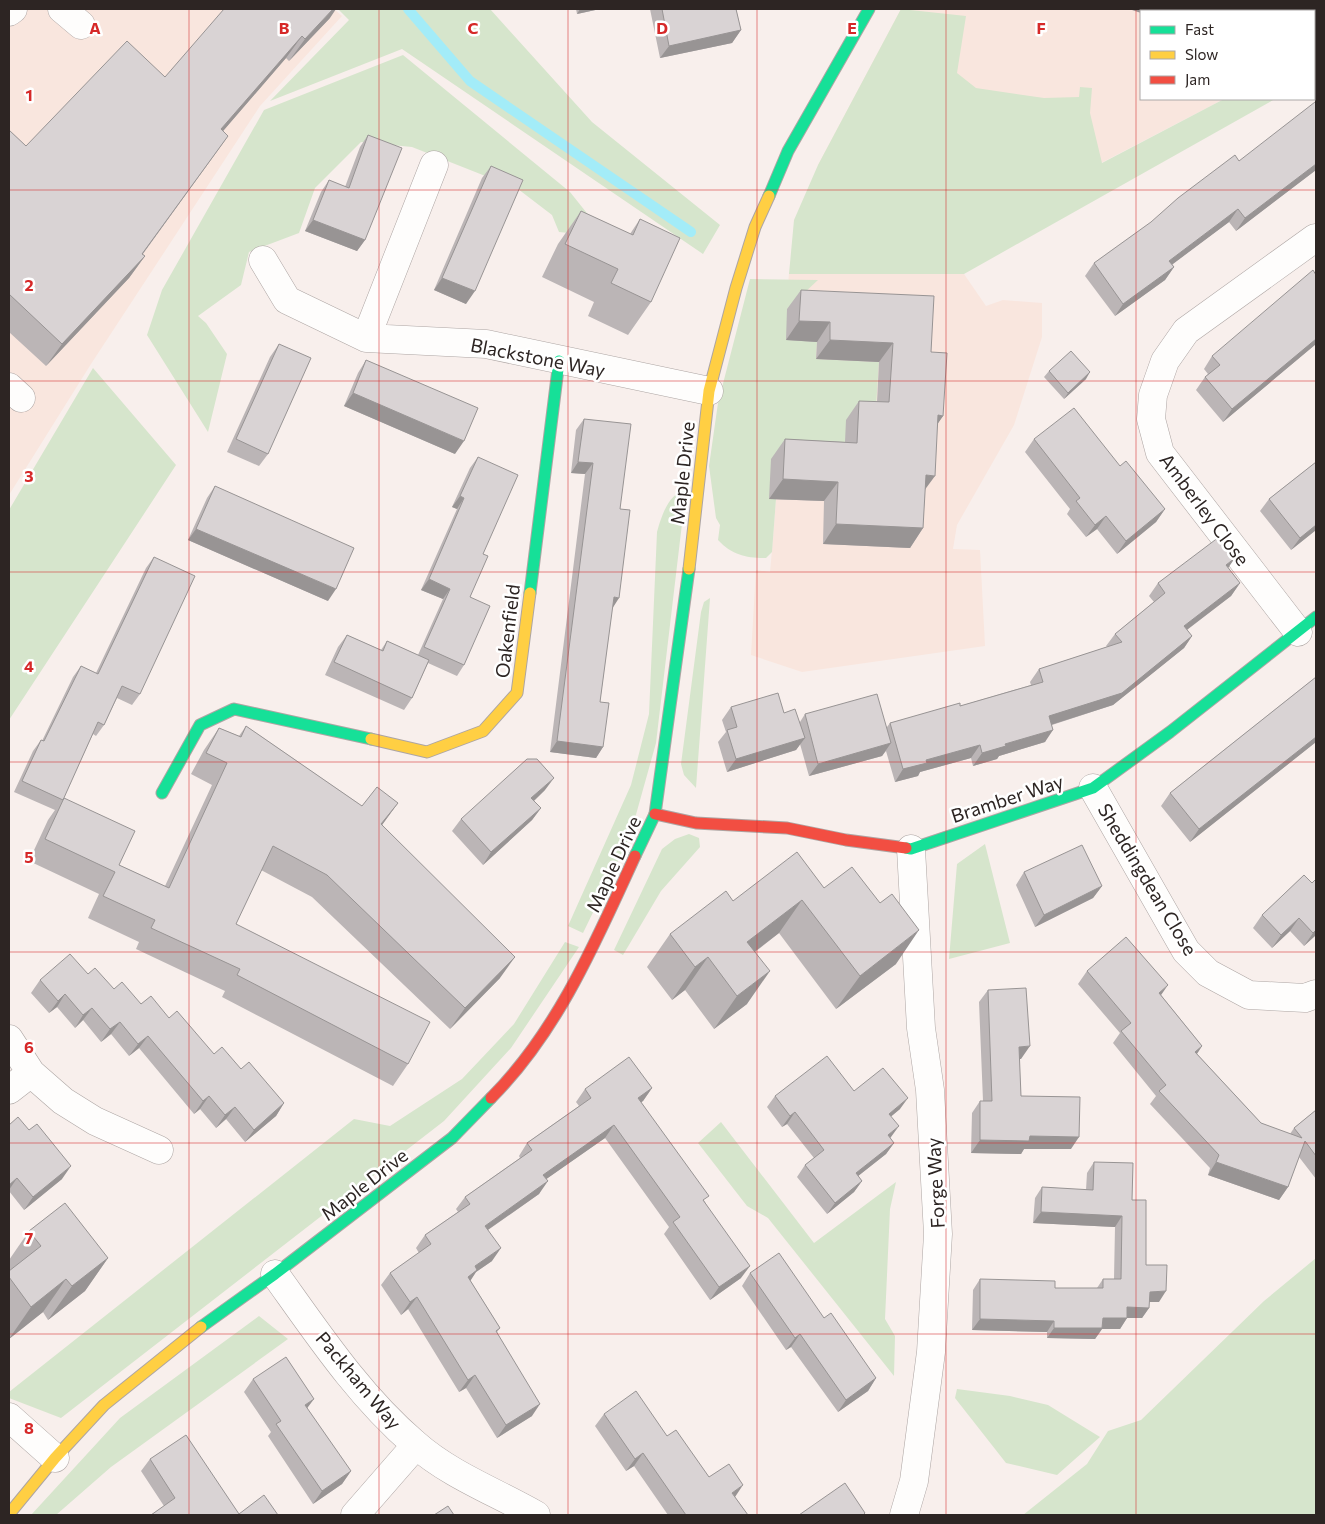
<svg xmlns="http://www.w3.org/2000/svg" width="1325" height="1524" viewBox="0 0 1325 1524" font-family="Commissioner,sans-serif">
  <style>
    .built { fill: #f9e6de }
    .green { fill: #d6e5cc }
    .lines { fill: none; stroke-linecap: round; stroke-linejoin: round }
    .stream { stroke: #a3ecf8; stroke-width: 10 }
    .street-casing { stroke: #ada5a3; stroke-width: 29 }
    .fast-casing { stroke: #ada5a3; stroke-width: 13 }
    .slow-casing { stroke: #ada5a3; stroke-width: 13 }
    .jam-casing { stroke: #ada5a3; stroke-width: 13 }
    .street { stroke: #fefdfc; stroke-width: 28 }
    .fast { stroke: #16e098; stroke-width: 11 }
    .slow { stroke: #ffcf43; stroke-width: 11 }
    .jam { stroke: #f24e42; stroke-width: 11 }
    .wall { fill: #bbb5b6 }
    .shaded-wall { fill: #989494 }
    .building { fill: #d9d3d4; stroke: #989494 }
    .grid { fill: none; stroke: #d62828; stroke-width: 1; stroke-opacity: 0.55 }
    .labels { text-anchor: middle; dominant-baseline: central; stroke-width: 5; stroke-linejoin: round; paint-order: stroke }
    .street-label { font-size: 19px; fill: #2d2523; stroke: #fff }
    .grid-label { font-size: 16px; text-anchor: middle; font-weight: bold; fill: #d62828; stroke: #fff; stroke-width: 5; stroke-linejoin: round; paint-order: stroke }
  </style>
  <rect width="100%" height="100%" fill="#f8efec"/>
  <path class="built" d="M9 9H334L342 16 260 106 91 364 9 495Z
    M901 9H1316V49L1314 51V11H1141V99H1224L955 239 818 165Z
    M789 274H964L986 306 1003 300 1042 303V337L1014 425 957 525 953 549 980 550 985 646 802 672 751 655 756 570 770 572 773 539 776 499H769L771 459Z"/>
  <path class="green" d="M338 9H490L592 122 720 225 703 254 402 49 270 101 349 20Z
    M901 9 966 16 957 73 976 88 1044 98 1079 97 1080 87 1092 88 1090 113 1102 163 1224 99H1275L964 274H789L794 220 818 165Z
    M403 55 570 192 606 237 559 232 552 215 518 189 412 147 361 142 315 188 299 233 249 252 241 285 198 316 206 323 227 354 208 432 147 335 162 290 264 110Z
    M750 279 818 280 787 309 817 342 816 359 879 362 875 422 844 463 769 498 776 499 772 552 766 558C746 558 732 555 718 540L720 525 716 518 709 466 718 403Z
    M93 368 176 465 9 720V510Z
    M686 490 656 743 630 836 583 933 568 926 631 785 649 714 657 532C661 518 668 493 686 490Z
    M710 598 696 788 684 775 681 764 701 612 704 602Z
    M689 834 699 838 700 847 661 891 623 955 614 950 662 849 675 839Z
    M985 844 1010 943 949 959 957 864Z
    M565 942 579 947 511 1048 444 1121 61 1418 9 1398V1392L354 1119 390 1126 462 1079 514 1024Z
    M721 1122 814 1243 896 1182 890 1209 885 1319 895 1336 894 1376 768 1218 747 1206 698 1143Z
    M1316 1258V1515H1023L1087 1464 1108 1431 1141 1420 1264 1301Z
    M259 1316 288 1339 111 1467 56 1515H31L120 1418Z
    M957 1389 1010 1396 1048 1405 1100 1437 1057 1475 1006 1463 955 1398Z"/>
  <g class="lines">
    <path class="stream" d="M408 9 470 81 691 232"/>
    <g class="street-casing">
      <path id="street" d="M62 9 81 25
        M9 12 13 9
        M263 260 287 300 366 338 486 344 709 391
        M366 338 434 165
        M9 387 21 398
        M1298 632 1160 453 1151 419 1153 395 1165 361 1186 331 1315 238 1316 240
        M1093 788 1186 951 1208 973 1249 995 1305 998 1316 994
        M9 1039 31 1073 9 1090
        M31 1073 63 1101 95 1121 159 1150
        M275 1274C318 1334 359 1396 415 1444 450 1475 496 1492 536 1515
        M9 1417 55 1458
        M355 1515 416 1445
        M904 1515 914 1481 931 1352 938 1234 930 1090 921 1028 911 849"/>
    </g>
    <g class="fast-casing">
      <path id="fast" d="M769 196 788 151 869 9
        M530 593 559 361
        M162 793 200 725 234 709 371 739
        M906 848 911 849 1093 788 1170 732 1316 617
        M635 856 655 814 689 569
        M201 1327 275 1274 452 1138 491 1098"/>
    </g>
    <g class="slow-casing">
      <path id="slow" d="M689 569 709 391 736 288 755 227 769 196
        M371 739 427 752 483 731 517 693 530 593
        M9 1514 55 1458 104 1405 201 1327"/>
    </g>
    <g class="jam-casing">
      <path id="jam" d="M655 814 696 823 787 828 846 840 906 848
        M491 1098C558 1031 596 941 635 856"/>
    </g>
    <use href="#street" class="street"/>
    <use href="#fast" class="fast"/>
    <use href="#slow" class="slow"/>
    <use href="#jam" class="jam"/>
  </g>
  <path class="wall" d="M576 9H600L577 14Z
    M650 9H736L741 30 732 43 660 58Z
    M330 18 289 61 286 58 223 131 228 136 143 254 145 256 129 278 46 366 9 332V130L26 146 165 77Z
    M368 135 365 240 357 251 305 231 321 192 329 180 345 187 360 147Z
    M1239 161 1316 170 1236 231 1229 222 1172 264 1174 267 1165 280 1115 316 1085 276 1094 263Z
    M491 166 466 304 434 290 482 178Z
    M581 211 630 234 640 219 651 302 628 335 588 316 594 302 542 277 558 244Z
    M1316 275V344L1223 422 1196 390 1205 377 1208 374 1204 369 1212 356Z
    M801 290 931 352 943 416 938 423 925 490 923 528 910 548 823 544 824 501 769 499 771 459 785 439 845 442 846 420 859 401 877 402 879 362 816 359 817 342 786 340 787 309Z
    M279 344 268 454 259 466 227 452 270 357Z
    M366 360 455 454 344 406 358 373Z
    M1049 371 1086 379 1064 399 1044 377Z
    M584 419 620 509 612 608 600 702 603 747 596 758 550 752 585 474 571 473 576 430Z
    M1034 439 1120 466 1165 509 1156 522 1117 554 1097 529 1086 537 1067 514 1070 509 1025 452Z
    M478 457 483 554 470 597 464 665 457 676 428 663 412 698 404 710 325 675 338 647 347 635 381 650 387 641 418 655 443 599 421 590 457 509 452 507 470 468Z
    M1316 462V530L1291 550 1260 511 1269 499Z
    M215 486 328 601 188 540 207 498Z
    M154 557 140 694 132 705 117 698 104 725 96 736 93 734 63 799 119 865 165 886 212 785 191 774 204 750 219 728 239 736 246 726 362 806 398 803 382 825 500 978 450 1029 312 897 261 870 236 924 408 1064 393 1086 222 997 225 991 136 949 139 942 88 918 99 894 29 861 48 820 55 810 14 792 33 751 41 740 42 741 73 677 81 666 96 673 146 568Z
    M1228 568 1240 583 1231 596 1187 630 1192 636 1184 648 1113 705 1052 725 1045 742 999 756 997 759 973 766 971 758 920 772 918 776 895 782 886 751 882 756 809 776 800 744 796 750 727 772 718 742 726 732 722 720 731 707 784 713 800 722 805 714 887 727 890 723 960 706 1031 685 1030 682 1039 669 1107 647 1106 646 1115 634 1154 602 1149 596 1158 583Z
    M1316 677V742L1190 842 1161 806 1170 793Z
    M545 790 534 801 541 808 532 820 483 865 452 831 461 819Z
    M1024 872 1102 886 1093 898 1035 927 1016 885Z
    M1304 875 1316 935 1304 946 1290 931 1272 948 1253 928 1262 915Z
    M824 888 896 964 836 1009 779 933 755 952 747 1004 714 1029 685 990 672 1000 647 967 670 934 733 901Z
    M1087 971 1161 995 1202 1046 1197 1054 1261 1123 1290 1134 1294 1128 1316 1110V1179L1299 1157 1288 1187 1279 1200 1208 1175 1210 1168 1150 1104 1156 1096 1113 1043 1120 1033 1078 984Z
    M88 974 114 989 169 1018 214 1054 241 1069 284 1103 276 1116 245 1142 226 1119 216 1128 200 1109 194 1114 139 1048 129 1056 111 1034 101 1042 83 1020 75 1028 57 1007 49 1013 31 993 40 980Z
    M988 990 1021 1059H1019L1021 1096 1071 1149H1024L1021 1154 971 1153 972 1113 980 1101H983L979 1002Z
    M652 1088 643 1101 641 1102 705 1202 741 1278 710 1300 664 1234 669 1227 605 1138 546 1179 539 1194 488 1230 492 1261 476 1272 470 1280 500 1328 497 1332 532 1416 497 1438 466 1388 459 1392 408 1309 401 1315 381 1285 390 1273 419 1253 416 1248 425 1235 458 1212 456 1209 465 1197 520 1158 519 1156 527 1143 579 1106 576 1102 585 1089Z
    M854 1091 900 1109 891 1116V1137L890 1138 894 1143 886 1154 858 1176 862 1181 854 1192 827 1214 797 1177 805 1165 814 1158 787 1124 782 1127 767 1107 775 1096Z
    M9 1125 62 1179 24 1210 9 1191Z
    M1094 1162 1132 1200 1146 1265 1159 1302H1149V1308L1142 1318H1127L1120 1329H1102L1095 1339 1047 1338V1332L972 1330 973 1290 980 1279 1055 1288H1097L1103 1279H1114L1115 1227 1033 1223 1035 1198 1042 1187 1086 1190 1087 1173Z
    M29 1231 108 1258 85 1291 48 1320 43 1312 9 1339V1277L10 1270 9 1268V1260Z
    M750 1273 824 1318 876 1378 868 1391 838 1412 791 1347 786 1350 742 1286Z
    M253 1379 351 1471 342 1484 313 1504 268 1436 271 1432 244 1392Z
    M604 1414 667 1436 709 1477 735 1497 748 1515H668L634 1466 626 1471 595 1426Z
    M150 1459 239 1514 151 1515 164 1506 141 1471Z"/>
  <path class="shaded-wall" d="M333 9H336L330 18 289 61 305 39Z
    M580 9H600L577 14Z
    M1129 9H1218L1224 11H1166L1161 9 1160 11H1141V13Z
    M741 30 732 43 660 58 669 46Z
    M302 36 286 58 205 152 221 129Z
    M228 136 130 271 145 256 129 278 46 366 62 344Z
    M1316 164V170L1236 231 1245 218Z
    M1238 209 1229 222 1161 273 1169 261Z
    M313 220 365 240 357 251 305 231Z
    M1174 267 1165 280 1115 316 1123 304Z
    M442 278 475 291 466 304 434 290Z
    M799 321 830 322 817 342 786 340Z
    M1316 339V344L1223 422 1232 409Z
    M830 340 893 343 879 362 816 359Z
    M1090 372 1086 379 1064 399 1068 393Z
    M353 393 464 441 455 454 344 406Z
    M938 415 943 416 930 435Z
    M578 462 593 463 585 474 571 473Z
    M926 475 935 476 921 495Z
    M783 479 838 482 824 501 769 499Z
    M460 496 464 498 457 509 452 507Z
    M1165 509 1156 522 1117 554 1126 541Z
    M1106 516 1097 529 1086 537 1095 525Z
    M836 524 923 528 910 548 823 544Z
    M1316 525V530L1291 550 1300 538Z
    M196 529 336 589 328 601 188 540Z
    M1235 558 1226 571V565Z
    M429 579 450 589 443 599 421 590Z
    M1240 583 1231 596 1176 638 1184 626Z
    M614 597 619 598 612 609Z
    M1192 636 1184 648 1113 705 1041 728 1049 716Z
    M1053 730 1045 742 999 756 997 759 973 766 982 753 1005 744Z
    M1316 737V742L1190 842 1199 829Z
    M805 738 796 750 727 772 736 759Z
    M557 741 603 747 596 758 550 752Z
    M891 743 882 756 809 776 818 764Z
    M980 745 971 758 920 772 918 776 895 782 903 769 926 760Z
    M554 778 545 790 523 811 531 798Z
    M398 803 382 825 381 824Z
    M541 808 532 820 483 865 491 852Z
    M1102 886 1093 898 1035 927 1044 915Z
    M802 900 779 933 724 975 747 942Z
    M1299 918 1290 931 1272 948 1281 935Z
    M919 930 896 964 836 1009 860 976Z
    M1316 930V935L1304 946 1313 933Z
    M515 957 500 978 450 1029 465 1008Z
    M708 957 685 990 672 1000 695 967Z
    M770 971 747 1004 714 1029 737 996Z
    M1168 985 1159 998V993Z
    M65 994 57 1007 49 1013 58 1001Z
    M92 1008 83 1020 75 1028 83 1015Z
    M120 1022 111 1034 101 1042 110 1029Z
    M148 1036 139 1048 129 1056 138 1044Z
    M1030 1046 1021 1059H1010L1019 1047Z
    M1202 1046 1194 1058 1195 1052Z
    M652 1088 643 1101 629 1111 638 1098Z
    M209 1096 200 1109 194 1114 203 1101Z
    M908 1098 900 1109 881 1125 889 1114Z
    M284 1103 276 1116 245 1142 254 1130Z
    M235 1107 226 1119 216 1128 225 1115Z
    M795 1112 787 1124 782 1127 790 1116Z
    M614 1125 605 1138 535 1187 543 1175Z
    M899 1126 891 1137 880 1146 888 1135Z
    M1030 1136 1079 1137 1071 1149H1024L1021 1154 971 1153 980 1140Z
    M894 1143 886 1154 848 1184 856 1173Z
    M1216 1162 1288 1187 1279 1200 1208 1175Z
    M71 1166 62 1179 24 1210 33 1197Z
    M17 1178 9 1190V1185Z
    M548 1181 539 1194 476 1238 485 1226Z
    M862 1181 854 1192 827 1214 835 1203Z
    M1041 1212 1122 1216 1115 1227 1033 1223Z
    M501 1248 492 1261 476 1272 469 1283 459 1290 475 1266Z
    M108 1258 85 1291 48 1320 72 1286Z
    M750 1266 741 1278 710 1300 719 1287Z
    M66 1279 43 1312 9 1339 31 1307Z
    M1166 1291 1159 1302H1142L1150 1292Z
    M417 1297 408 1309 401 1315 410 1302Z
    M1127 1307 1149 1308 1142 1318H1120Z
    M1103 1318H1127L1120 1329H1102L1095 1339 1047 1338 1054 1328Z
    M980 1319 1054 1321 1047 1332 972 1330Z
    M800 1334 791 1347 786 1350 795 1338Z
    M475 1375 466 1388 459 1392 468 1380Z
    M876 1378 868 1391 838 1412 846 1400Z
    M314 1399 305 1411V1405Z
    M540 1404 532 1416 497 1438 506 1425Z
    M643 1453 634 1466 626 1471 635 1459Z
    M351 1471 342 1484 313 1504 322 1491Z
    M743 1485 735 1497 732 1493Z"/>
  <path class="building" d="M224 9H333L305 39 302 36 221 129 228 136 142 254 145 256 62 344 9 294V130L26 146 127 41 165 77Z
    M662 9H736L741 30 669 46Z
    M1218 9H1293L1292 11H1224Z
    M1315 102 1316 103V164L1245 218 1238 209 1169 261 1174 267 1123 304 1094 263 1151 222 1178 198 1235 155 1239 161Z
    M368 135 402 148 365 240 313 220 329 180 349 188Z
    M491 166 523 180 475 291 442 278Z
    M581 211 633 235 640 219 680 238 651 302 611 283 618 269 565 244Z
    M1313 270 1316 275V339L1232 409 1205 377 1220 365 1212 356Z
    M801 290 934 296 931 352 947 353 943 416 938 415 935 476 926 475 923 528 836 524 838 482 783 479 785 439 857 443 859 401 889 402 893 343 830 340V322L799 321Z
    M279 344 311 358 268 454 236 439Z
    M1071 351 1090 372 1068 393 1049 371Z
    M366 360 478 408 464 441 353 393Z
    M1074 408 1120 466 1126 461 1165 509 1126 541 1106 516 1095 525 1076 501 1080 498 1034 439Z
    M584 419 631 424 620 509 630 510 619 598 614 597 600 702 609 703 603 747 557 741 593 463 578 462Z
    M478 457 518 475 483 554 488 556 470 597 490 606 464 665 424 647 450 589 429 579 464 498 460 496Z
    M1316 462V525L1300 538 1269 499Z
    M215 486 354 548 336 589 196 529Z
    M1219 537 1235 558 1226 565 1240 583 1184 626 1192 636 1122 693 1049 716 1053 730 1005 744 1006 746 982 753 980 745 926 760 927 763 903 769 890 723 960 703V706L1043 682 1039 669 1122 642 1115 634 1165 593 1158 583Z
    M154 557 195 576 140 694 122 686 104 725 98 722 63 800 22 781 41 740 44 741 81 666 98 674Z
    M347 635 383 651 387 641 429 660 412 698 334 662Z
    M1316 677V737L1199 829 1170 793Z
    M778 693 784 713 795 709 805 738 736 759 727 730 737 727 731 707Z
    M877 694 891 743 818 764 805 714Z
    M246 726 362 806 377 787 398 803 381 824 515 957 465 1008 327 875 273 846 236 924 430 1022 408 1064 237 975 240 969 151 928 155 920 103 896 115 872 45 839 64 798 135 831 119 865 169 888 227 763 206 753 219 728 241 737Z
    M527 759H537L554 778 531 798 541 808 491 852 461 819Z
    M1082 845 1102 886 1044 915 1024 872Z
    M797 852 824 888 852 867 880 903 892 894 919 930 860 976 802 900 747 942 770 971 737 996 708 957 695 967 670 934 726 891 733 901Z
    M1304 875 1312 883 1316 879V930L1313 933 1299 918 1281 935 1262 915Z
    M1126 937 1168 985 1159 993 1202 1046 1195 1052 1261 1123 1302 1138 1294 1128 1316 1110V1156L1305 1141 1288 1187 1216 1162 1219 1155 1159 1091 1166 1085 1121 1031 1131 1023 1087 971Z
    M70 954 88 974 95 968 114 989 122 982 141 1004 151 996 169 1018 177 1011 214 1054 222 1047 241 1069 249 1062 284 1103 254 1130 235 1107 225 1115 209 1096 203 1101 148 1036 138 1044 120 1022 110 1029 92 1008 83 1015 65 994 58 1001 40 980Z
    M1026 988 1030 1046 1019 1047 1021 1096 1080 1097 1079 1137 1030 1136 1029 1141 980 1140V1101H992L988 990Z
    M827 1056 854 1091 883 1068 908 1098 889 1114 899 1126 888 1135 894 1143 856 1173 862 1181 835 1203 805 1165 824 1150 795 1112 790 1116 775 1096Z
    M629 1057 652 1088 638 1098 709 1196 703 1200 750 1266 719 1287 673 1222 680 1217 614 1125 543 1175 548 1181 485 1226 501 1248 475 1266 477 1270 468 1277 500 1328 496 1331 540 1404 506 1425 475 1375 468 1380 417 1297 410 1302 390 1273 431 1244 425 1235 470 1204 465 1197 532 1150 527 1143 591 1098 585 1089Z
    M18 1117 29 1130 37 1124 71 1166 33 1197 17 1178 9 1185V1125Z
    M1094 1162 1133 1163 1132 1200H1146V1265H1167L1166 1291 1150 1292 1149 1308 1127 1307V1318H1103L1102 1328H1054V1321L980 1319V1279L1055 1281V1288H1103V1279H1121L1122 1216 1041 1212 1042 1187 1093 1190Z
    M65 1203 108 1258 72 1286 66 1279 31 1307 9 1277V1271L41 1246 29 1231Z
    M779 1253 824 1318 831 1313 876 1378 846 1400 800 1334 795 1338 750 1273Z
    M286 1357 314 1399 305 1405 351 1471 322 1491 276 1424 281 1421 253 1379Z
    M636 1391 667 1436 676 1430 709 1477 729 1464 743 1485 732 1493 748 1515H686L643 1453 635 1459 604 1414Z
    M186 1435 239 1514 264 1495 278 1515H151L175 1498 150 1459Z
    M845 1483 865 1513 863 1515H799Z
    M448 1506 454 1515H434Z"/>
  <path class="grid" d="M189 9V1515M379 9V1515M568 9V1515M757 9V1515M946 9V1515M1136 9V1515M9 190H1316M9 381H1316M9 572H1316M9 762H1316M9 952H1316M9 1143H1316M9 1334H1316"/>
  <g class="labels">
    <g class="street-label">
      <text transform="translate(538 357) rotate(11)">Blackstone Way</text>
      <text transform="translate(682 473) rotate(-84)">Maple Drive</text>
      <text transform="translate(1205 509) rotate(53)">Amberley Close</text>
      <text transform="translate(507 631) rotate(-83)">Oakenfield</text>
      <text transform="translate(1007 798) rotate(-18)">Bramber Way</text>
      <text transform="translate(613 864) rotate(-65)">Maple Drive</text>
      <text transform="translate(1148 879) rotate(59)">Sheddingdean Close</text>
      <text transform="translate(935 1183) rotate(-93)">Forge Way</text>
      <text transform="translate(364 1184) rotate(-38)">Maple Drive</text>
      <text transform="translate(359 1380) rotate(50)">Packham Way</text>
    </g>
  </g>
  <g class="grid-label">
    <text x="95" y="34">A</text>
    <text x="284" y="34">B</text>
    <text x="473" y="34">C</text>
    <text x="662" y="34">D</text>
    <text x="852" y="34">E</text>
    <text x="1041" y="34">F</text>
    <text x="29" y="101">1</text>
    <text x="29" y="291">2</text>
    <text x="29" y="482">3</text>
    <text x="29" y="672">4</text>
    <text x="29" y="863">5</text>
    <text x="29" y="1053">6</text>
    <text x="29" y="1244">7</text>
    <text x="29" y="1434">8</text>
  </g>
  <rect width="1325" height="1524" fill="none" stroke="#2d2523" stroke-width="20"/>
  <rect x="1140" y="10" width="175" height="90" fill="#ffffff" stroke="#aba8a7"/>
  <rect x="1150" y="26" width="25" height="8" fill="#16e098" stroke="#aba8a7"/>
  <text x="1185" y="35" font-size="15" fill="#2d2523">Fast</text>
  <rect x="1150" y="51" width="25" height="8" fill="#ffcf43" stroke="#aba8a7"/>
  <text x="1185" y="60" font-size="15" fill="#2d2523">Slow</text>
  <rect x="1150" y="76" width="25" height="8" fill="#f24e42" stroke="#aba8a7"/>
  <text x="1185" y="85" font-size="15" fill="#2d2523">Jam</text>
</svg>
